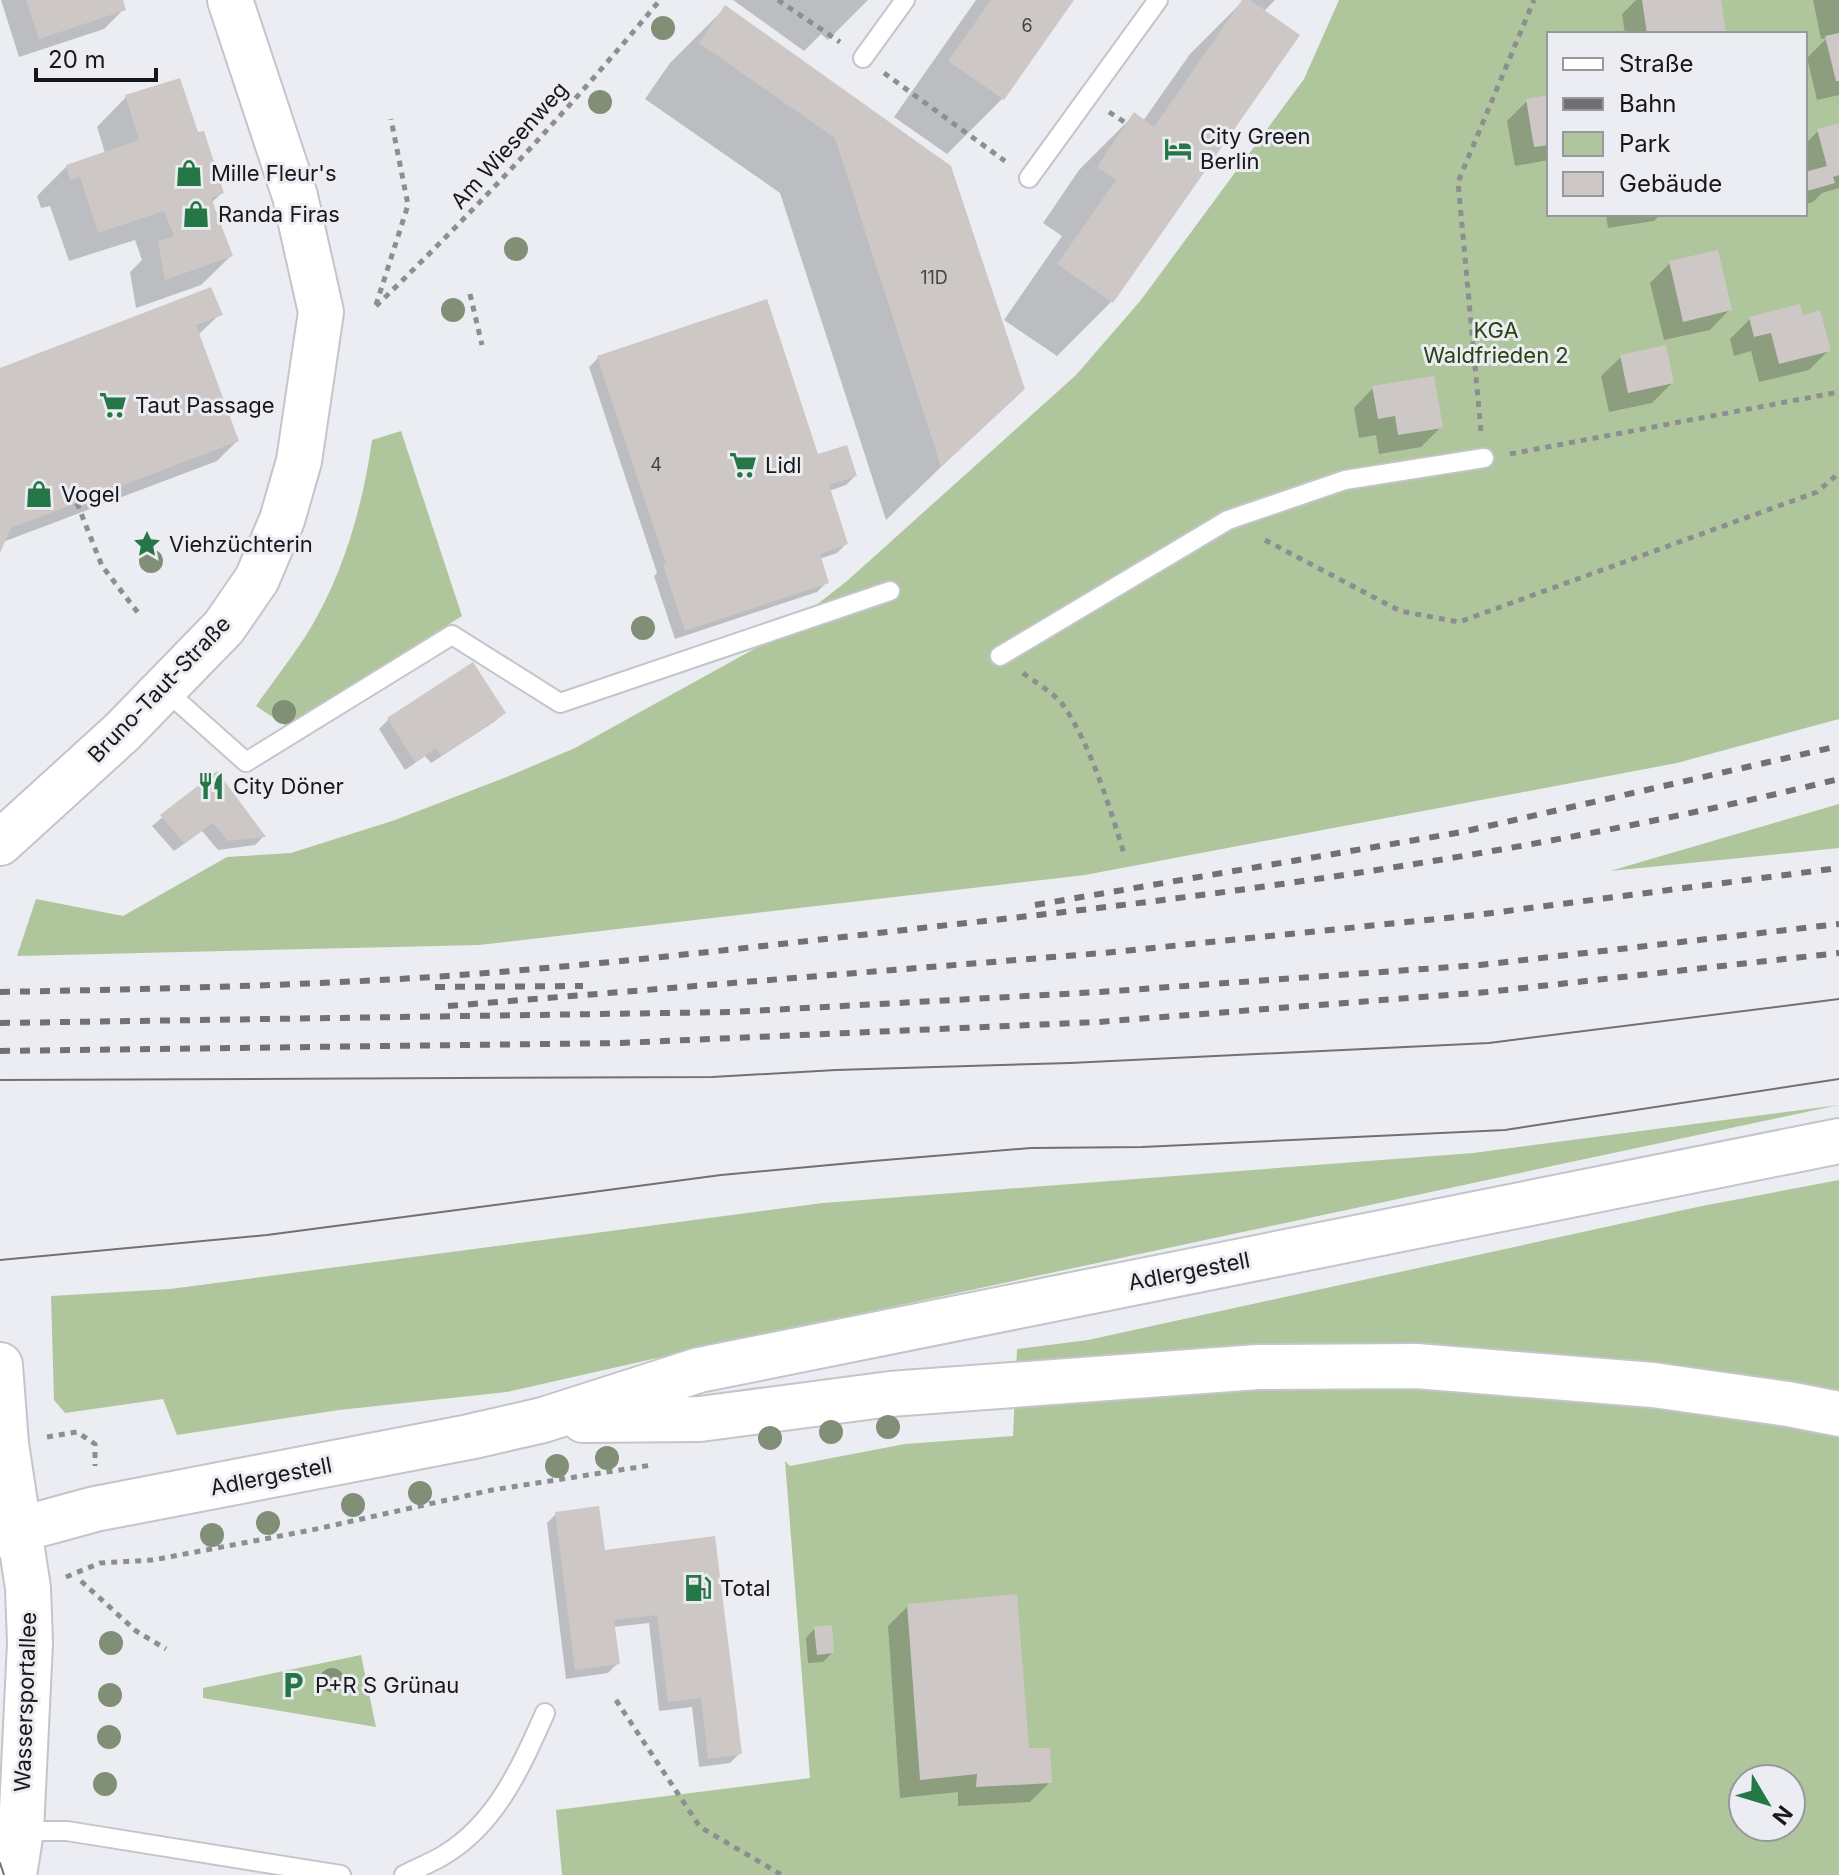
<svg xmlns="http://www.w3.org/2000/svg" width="1839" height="1875" viewBox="0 0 1839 1875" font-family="Inter,sans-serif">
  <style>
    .green { fill: #afc69d; fill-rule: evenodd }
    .shadow { fill: #0003 }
    .building { fill: #cdc8c5 }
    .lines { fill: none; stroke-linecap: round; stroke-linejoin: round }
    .lane-casing { stroke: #c4c5ca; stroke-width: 22 }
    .secondary-casing { stroke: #c4c5ca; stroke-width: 48 }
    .path { stroke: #8d8e91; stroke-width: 5; stroke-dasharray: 6 6; stroke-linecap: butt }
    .lane { stroke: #fff; stroke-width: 18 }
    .secondary { stroke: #fff; stroke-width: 44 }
    .tram { stroke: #717175; stroke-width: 2 }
    .rail { stroke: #717175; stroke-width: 6; stroke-dasharray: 10 10; stroke-linecap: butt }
    .tree { fill: #818f76 }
    .labels { text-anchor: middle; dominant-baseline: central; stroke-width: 6; stroke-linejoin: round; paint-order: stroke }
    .number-label { font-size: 18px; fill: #454445 }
    .poi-label { font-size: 22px; fill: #18181a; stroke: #ebedf2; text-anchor: start }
    .street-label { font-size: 22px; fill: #18181a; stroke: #ebedf2 }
    .park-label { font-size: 22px; fill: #2b4211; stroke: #ebedf2 }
  </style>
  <rect width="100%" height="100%" fill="#ebedf2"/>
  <path class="green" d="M1339 0H1839V719L1677 763 1085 875 479 945 17 956 36 899 123 916 227 857 291 853 395 820 509 776 575 748 774 638 847 581 1076 375 1141 300 1304 79ZM1549 34H1805V214H1549Z
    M401 431 462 616 286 726 256 706C274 680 294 655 310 629 344 572 363 505 372 440Z
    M1839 804V848L1610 871Z
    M1839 1105 750 1337 507 1392 339 1410 177 1435 163 1399 65 1413 54 1400 51 1296 170 1289 823 1203 1473 1153Z
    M1839 1180V1875H562L556 1810 810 1778 785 1461 790 1466 905 1444 1013 1436 1017 1349 1088 1340 1702 1206ZM1743 1779H1791V1827H1743Z
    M361 1655 376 1727 203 1698V1688Z"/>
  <path class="shadow" d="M1 0H121L124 9 104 29 19 57Z
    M733 0H868L828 40 821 34 804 51Z
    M976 0H1072L1002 99 947 154 894 117Z
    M1244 0H1275L1263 12 1112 301 1057 356 1004 320 1062 236 1043 223 1079 170 1134 115 1143 121 1190 54Z
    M1636 0H1719L1724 34H1625L1622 14Z
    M1813 0H1839V95L1817 100 1807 58 1827 38 1821 39Z
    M725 8 949 167 1023 388 886 520 780 193 645 99 670 63Z
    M126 97 197 135 222 193 211 203 231 256 201 285 136 308 130 272 142 260 135 240 69 261 50 206 41 208 37 196 67 166 105 153 97 127Z
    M1549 97V160L1515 166 1507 121 1527 101Z
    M1839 125V188L1822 193 1813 202 1805 204V144L1818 131Z
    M1606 214H1661L1654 221 1608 228Z
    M1670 263 1729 310 1710 330 1664 340 1650 283Z
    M220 314 198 335 237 441 217 461 3 542 0 548V370Z
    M1801 317 1829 350 1809 370 1759 382 1751 351 1734 356 1730 339 1750 319Z
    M1621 357 1672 383 1652 403 1609 412 1601 376Z
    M598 358 855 476 846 485 829 491 846 544 837 553 819 559 827 582 817 592 675 639 654 576 657 573 589 367Z
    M1373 388 1441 427 1421 447 1379 454 1376 435 1359 438 1354 408Z
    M472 665 504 713 494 722 431 763 425 756 405 770 379 729 388 720Z
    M216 773 264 836 255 845 218 850 202 831 174 851 152 826Z
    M556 1514 603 1552 713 1538 740 1753 730 1763 699 1767 692 1707 659 1711 649 1623 613 1627 618 1663 608 1673 566 1679 547 1523Z
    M908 1606 1027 1750 1050 1782 1030 1802 958 1806V1792L900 1798 888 1626Z
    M815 1628 832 1653 823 1662 808 1663 806 1638Z"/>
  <path class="building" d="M26 0H123L126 10 39 39Z
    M991 0H1074L1004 100 948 61Z
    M1242 0H1250L1300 35 1113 303 1057 264 1116 180 1097 167 1134 112 1154 127Z
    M1642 0H1721L1726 34H1647Z
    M725 5 951 166 1025 389 941 467 835 138 699 43Z
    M1839 33V81H1836L1825 36Z
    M180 78 198 132 204 131 224 193 211 198 233 256 165 280 158 241 174 236 164 211 98 233 80 177 70 180 66 165 139 140 125 95Z
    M1549 95V145L1534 147 1526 99Z
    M1839 123V175L1833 177 1835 183 1807 191 1805 172 1827 166 1817 129Z
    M1718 250 1732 310 1683 322 1669 261Z
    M211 287 223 315 196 325 239 441 11 528 0 553V368Z
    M767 299 818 454 847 445 857 476 829 485 848 544 820 554 829 583 685 631 663 565 666 564 597 356Z
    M1800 304 1803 315 1820 310 1831 351 1779 364 1771 333 1754 337 1749 317Z
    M1666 345 1674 383 1628 393 1620 355Z
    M1434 376 1443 428 1398 435 1395 416 1378 419 1372 386Z
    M473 662 506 713 441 756 436 748 415 762 387 718Z
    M217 771 266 837 228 841 213 823 184 843 160 815Z
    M599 1506 605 1550 715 1536 742 1754 708 1759 701 1698 668 1702 657 1615 614 1620 620 1664 575 1670 555 1512Z
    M1017 1594 1029 1748H1050L1052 1783 976 1787 977 1774 920 1780 907 1604Z
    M832 1625 834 1653 817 1655 814 1627Z"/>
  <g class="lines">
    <g class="lane-casing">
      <path id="lane" d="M863 58 905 0
        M1029 178 1158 0
        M1000 656 1228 520 1345 480 1484 458
        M164 689 246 762 452 635 560 703 890 591
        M21 1831H67L341 1875
        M404 1875C417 1868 431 1863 444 1855 496 1824 521 1767 545 1713"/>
    </g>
    <g class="secondary-casing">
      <path id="secondary" d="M0 843 122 732 224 627 257 579 282 520 299 461 321 312 295 196 230 0
        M0 1365 6 1444 28 1588 30 1643 21 1831 14 1875
        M583 1420 700 1419 890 1394 1258 1367 1416 1366 1653 1385 1788 1404 1839 1414
        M0 1535 95 1509 469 1437 543 1420 699 1370 1839 1141"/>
    </g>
    <path class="path" d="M778 0 840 42
      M884 73 1005 161
      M1109 112 1126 123
      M470 294 482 345
      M376 305 408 205 391 119
      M376 306C476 210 571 107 660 0
      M1481 431 1458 182 1534 0
      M1510 454 1839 392
      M77 503 102 566 139 614
      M1265 540 1400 611 1459 622 1817 492 1839 473
      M1023 673C1036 683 1054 693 1063 705 1090 743 1111 811 1125 857
      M47 1437 77 1432 95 1444V1466
      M66 1577 100 1563 153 1560 312 1530 492 1490 652 1465
      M81 1581 136 1631 166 1649
      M616 1700 700 1827 782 1875"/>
    <use href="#lane" class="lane"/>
    <use href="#secondary" class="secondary"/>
    <path class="tram" d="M0 1080 712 1077 836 1070 1070 1063 1489 1043 1839 999
      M0 1260 267 1235 721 1175 873 1161 1031 1148 1142 1147 1505 1130 1839 1079
      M0 1863 4 1875"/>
    <path class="rail" d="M1035 905 1462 832 1839 746
      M435 987 583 986
      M0 992C149 989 299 986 447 976 614 964 781 944 948 925 1247 893 1546 851 1839 779
      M448 1006 1103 953 1476 915 1839 868
      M0 1023 732 1012 1100 992 1480 965 1839 924
      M0 1051 620 1043 1098 1022 1487 992 1839 953"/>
  </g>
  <g class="tree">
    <circle cx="663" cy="28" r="12"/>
    <circle cx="600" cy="102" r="12"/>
    <circle cx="516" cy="249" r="12"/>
    <circle cx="453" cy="310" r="12"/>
    <circle cx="151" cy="561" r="12"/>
    <circle cx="643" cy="628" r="12"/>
    <circle cx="284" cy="712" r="12"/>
    <circle cx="888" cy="1427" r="12"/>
    <circle cx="831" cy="1432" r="12"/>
    <circle cx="770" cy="1438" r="12"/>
    <circle cx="607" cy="1458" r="12"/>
    <circle cx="557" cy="1466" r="12"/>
    <circle cx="420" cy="1493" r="12"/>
    <circle cx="353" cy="1505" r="12"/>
    <circle cx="268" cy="1523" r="12"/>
    <circle cx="212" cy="1535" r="12"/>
    <circle cx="111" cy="1643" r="12"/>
    <circle cx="332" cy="1680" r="12"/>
    <circle cx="110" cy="1695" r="12"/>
    <circle cx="109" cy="1737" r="12"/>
    <circle cx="105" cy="1784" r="12"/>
  </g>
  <defs>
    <g id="hotel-bare" transform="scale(2.16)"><path d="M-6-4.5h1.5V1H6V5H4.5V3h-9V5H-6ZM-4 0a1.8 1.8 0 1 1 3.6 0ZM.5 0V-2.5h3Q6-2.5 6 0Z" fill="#267748" stroke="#ebedf2" stroke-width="2.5" paint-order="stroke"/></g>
    <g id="shop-bare" transform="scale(2.16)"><path d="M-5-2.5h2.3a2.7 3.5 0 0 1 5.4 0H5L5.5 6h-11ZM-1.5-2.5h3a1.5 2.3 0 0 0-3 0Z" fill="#267748" stroke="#ebedf2" stroke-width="2.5" paint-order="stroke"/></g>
    <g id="supermarket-bare" transform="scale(2.16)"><path d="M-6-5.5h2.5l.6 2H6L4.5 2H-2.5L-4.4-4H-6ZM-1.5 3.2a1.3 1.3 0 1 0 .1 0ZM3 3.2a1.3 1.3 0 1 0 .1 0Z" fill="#267748" stroke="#ebedf2" stroke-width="2.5" paint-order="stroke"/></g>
    <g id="sight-bare" transform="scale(2.16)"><path d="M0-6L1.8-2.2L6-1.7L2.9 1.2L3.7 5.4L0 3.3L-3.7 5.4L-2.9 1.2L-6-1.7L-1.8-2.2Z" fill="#267748" stroke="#ebedf2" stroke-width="2.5" paint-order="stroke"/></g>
    <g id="restaurant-bare" transform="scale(2.16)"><path d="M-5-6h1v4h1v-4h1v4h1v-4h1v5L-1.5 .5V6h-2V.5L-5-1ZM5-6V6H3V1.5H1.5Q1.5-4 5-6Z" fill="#267748" stroke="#ebedf2" stroke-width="2.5" paint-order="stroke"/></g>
    <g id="fuel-bare" transform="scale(2.16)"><path d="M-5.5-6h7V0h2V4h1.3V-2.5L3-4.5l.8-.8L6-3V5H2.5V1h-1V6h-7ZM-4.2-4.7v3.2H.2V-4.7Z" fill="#267748" stroke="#ebedf2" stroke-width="2.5" paint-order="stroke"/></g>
    <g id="parking-bare" transform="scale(2.16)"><path d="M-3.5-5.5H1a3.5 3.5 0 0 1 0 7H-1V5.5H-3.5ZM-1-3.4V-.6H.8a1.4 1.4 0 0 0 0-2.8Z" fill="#267748" stroke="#ebedf2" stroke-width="2.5" paint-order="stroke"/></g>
  </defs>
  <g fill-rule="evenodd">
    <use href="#hotel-bare" x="1178" y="149"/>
    <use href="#shop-bare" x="189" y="173"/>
    <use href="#shop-bare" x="196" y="214"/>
    <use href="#supermarket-bare" x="113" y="405"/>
    <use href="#supermarket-bare" x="743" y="465"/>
    <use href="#shop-bare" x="39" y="494"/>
    <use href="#sight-bare" x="147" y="544"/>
    <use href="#restaurant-bare" x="211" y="786"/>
    <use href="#fuel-bare" x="698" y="1588"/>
    <use href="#parking-bare" x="293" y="1685"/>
  </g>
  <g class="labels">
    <g class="number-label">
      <text x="1027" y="25">6</text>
      <text x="934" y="277">11D</text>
      <text x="656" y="464">4</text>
    </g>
    <g class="poi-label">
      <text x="1200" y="136">City Green<tspan x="1200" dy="25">Berlin</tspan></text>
      <text x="211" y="173">Mille Fleur's</text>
      <text x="218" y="214">Randa Firas</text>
      <text x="135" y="405">Taut Passage</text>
      <text x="765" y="465">Lidl</text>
      <text x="61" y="494">Vogel</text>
      <text x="169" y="544">Viehzüchterin</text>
      <text x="233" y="786">City Döner</text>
      <text x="720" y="1588">Total</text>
      <text x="315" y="1685">P+R S Grünau</text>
    </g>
    <g class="street-label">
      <text transform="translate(509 145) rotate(-48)">Am Wiesenweg</text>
      <text transform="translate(159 689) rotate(-46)">Bruno-Taut-Straße</text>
      <text transform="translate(1189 1271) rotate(-11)">Adlergestell</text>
      <text transform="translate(271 1476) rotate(-11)">Adlergestell</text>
      <text transform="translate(25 1702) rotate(-88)">Wassersportallee</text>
    </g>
    <g class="park-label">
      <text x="1496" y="330">KGA<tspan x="1496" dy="25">Waldfrieden 2</tspan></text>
    </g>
  </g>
  <rect x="1547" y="32" width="260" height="184" fill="#ebedf2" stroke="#97989c" stroke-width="2"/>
  <rect x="1563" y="58" width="40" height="12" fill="#ffffff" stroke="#97989c" stroke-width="2"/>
  <text x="1619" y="72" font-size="24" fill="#18181a">Straße</text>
  <rect x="1563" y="98" width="40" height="12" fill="#717175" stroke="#97989c" stroke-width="2"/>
  <text x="1619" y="112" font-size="24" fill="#18181a">Bahn</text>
  <rect x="1563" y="132" width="40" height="24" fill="#afc69d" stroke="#97989c" stroke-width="2"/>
  <text x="1619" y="152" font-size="24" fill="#18181a">Park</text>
  <rect x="1563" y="172" width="40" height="24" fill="#cdc8c5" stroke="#97989c" stroke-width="2"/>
  <text x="1619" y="192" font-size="24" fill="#18181a">Gebäude</text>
  <g transform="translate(1767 1803) rotate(128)"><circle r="38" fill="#ebedf2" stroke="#97989c" stroke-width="2"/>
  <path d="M0-6L14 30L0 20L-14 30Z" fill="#267748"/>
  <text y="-12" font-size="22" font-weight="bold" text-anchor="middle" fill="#18181a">N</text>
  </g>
  <path d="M36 68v12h120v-12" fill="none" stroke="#18181a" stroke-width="4"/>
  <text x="48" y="68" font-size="24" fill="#18181a" stroke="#ebedf2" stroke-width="6" paint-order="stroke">20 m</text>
</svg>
